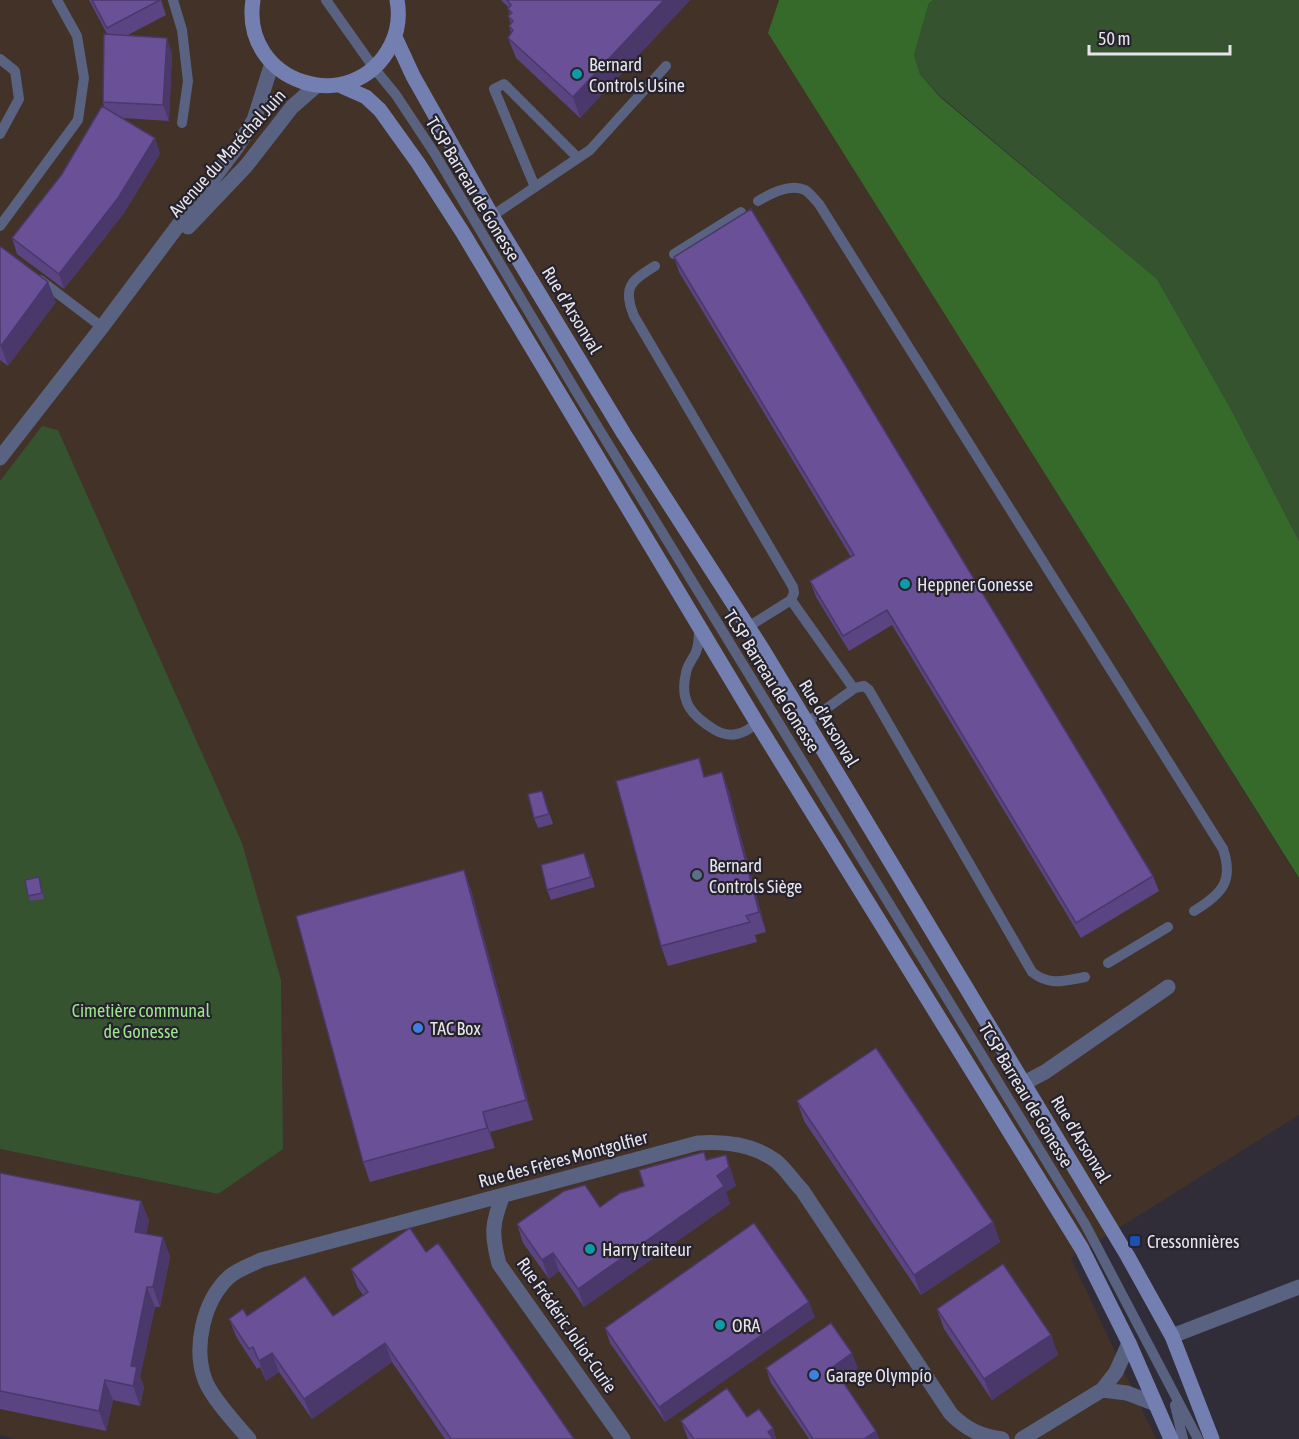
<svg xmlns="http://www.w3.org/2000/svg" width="1299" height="1439" viewBox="0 0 1299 1439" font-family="'Asap Condensed',sans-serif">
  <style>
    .industrial { fill: #423227 }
    .green { fill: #35532f }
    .forest { fill: #366a2a }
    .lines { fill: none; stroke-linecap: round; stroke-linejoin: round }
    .service { stroke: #5a6281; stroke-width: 10 }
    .minor { stroke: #5a6281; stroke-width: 15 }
    .tertiary { stroke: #5a6281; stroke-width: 15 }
    .secondary { stroke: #737fb0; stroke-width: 15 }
    .wall { fill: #5a4582 }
    .shaded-wall { fill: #4a386a }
    .building { fill: #695097; stroke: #4a386a; stroke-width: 1.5 }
    .culture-dot { fill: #0f9aa8; stroke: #26232d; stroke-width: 2 }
    .service-dot { fill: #5c6f8a; stroke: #26232d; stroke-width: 2 }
    .shop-dot { fill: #3f7fe0; stroke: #26232d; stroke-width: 2 }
    .transit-dot { fill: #1a4fb4; stroke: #26232d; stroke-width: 2 }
    .labels { text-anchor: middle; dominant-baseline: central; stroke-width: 4.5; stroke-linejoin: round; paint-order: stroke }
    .poi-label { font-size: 18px; fill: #e7e5ec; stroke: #26232d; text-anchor: start }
    .street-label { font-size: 18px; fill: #e7e5ec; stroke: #26232d }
    .park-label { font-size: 18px; fill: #9be58b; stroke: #26232d }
  </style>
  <rect width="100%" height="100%" fill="#302d38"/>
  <path class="industrial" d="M0 0H779L769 33 1299 879V1115L1071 1258 1156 1439H15L0 1435V1149L218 1194 0 481Z"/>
  <path class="green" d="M934 0H1299V541L1232 411 1157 279 940 96 920 74 914 55 929 3Z
    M42 426 58 430 242 843 281 980 283 1149 218 1194 0 1149V481Z"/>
  <path class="forest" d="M779 0H934L929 3 914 55 920 74 940 97 1157 279 1232 411 1299 541V878L768 33Z"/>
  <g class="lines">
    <path class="service" d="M173 0 182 30 188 81 182 123
      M326 0 374 68 396 95 435 154 577 393 1085 1224 1198 1439
      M0 59 15 71 19 99 0 134
      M535 187 494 89 504 84 578 158
      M758 201C770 194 790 183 805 190 810 193 815 200 819 204L1223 849C1234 881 1222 894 1194 911
      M492 216 590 150 666 66
      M0 226 78 120 84 78 77 36 57 0
      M674 254 741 212
      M655 266C631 281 622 287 634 316L793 587 794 593 791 600 748 627
      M40 280 102 327
      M791 600 854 689
      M699 628C699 636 699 645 696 652 693 659 687 665 686 673 679 702 692 716 715 730 731 739 744 734 757 723
      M806 723 855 688 864 686 869 690 1032 972C1049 986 1064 981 1085 977
      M1108 963 1168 927
      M1175 1405 1183 1439"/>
    <path class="minor" d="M1024 1083 1045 1072 1168 987
      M503 1195C492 1223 491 1234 499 1264L623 1439
      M1172 1336 1299 1287
      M1102 1390 1127 1393 1153 1403
      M249 1439C236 1424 211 1397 205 1380 193 1348 203 1301 229 1277 237 1270 251 1265 261 1260L698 1143C726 1141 753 1144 776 1161 786 1169 793 1181 802 1190L951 1414C966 1429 980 1436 1002 1439
      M1022 1439 1102 1390 1116 1372 1129 1343"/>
    <path class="tertiary" d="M188 227 246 166 292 107 316 86
      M0 458 102 327 237 147 254 120 272 63"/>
    <path class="secondary" d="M253 0C240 83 353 120 391 45 398 31 400 16 397 0
      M395 37 413 76 492 216 624 434 763 650 1127 1255 1172 1336 1212 1439
      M339 85 366 97 380 110 418 163 463 233 757 723 1082 1249 1129 1343 1171 1439"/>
  </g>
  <path class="wall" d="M89 0H161L166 15 128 35 172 53 169 121 123 118 155 138 160 154 124 213 64 289 17 254 12 238 62 174 104 107 103 102 107 34Z
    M501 0H690L580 118 516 58 508 38 511 33 509 26 511 24 508 16 510 15 508 9 509 8Z
    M0 247 56 302 8 366 0 360Z
    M674 257 1153 876 1159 891 1081 938 892 625 849 651 816 597 810 581 851 557 679 272Z
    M722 772 729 792 766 932 755 935 757 942 668 966 661 946 706 776Z
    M542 791 553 824 538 828 534 818Z
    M588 863 595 887 551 900 547 890Z
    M464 870 471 890 533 1120 490 1132 495 1148 370 1182 363 1162Z
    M39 877 44 899 30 901 28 896Z
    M797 1101 993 1222 1000 1242 921 1295 804 1121Z
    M704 1152 707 1160 726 1155 736 1186 726 1192 730 1204 584 1307 559 1271 549 1279 523 1243 517 1224 600 1207 644 1186Z
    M0 1173 141 1201 149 1221 146 1234 163 1237 170 1257 160 1307H155L140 1377 144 1387 140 1406 113 1400 106 1431 0 1409Z
    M426 1252 574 1439H445L392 1362 312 1419 279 1372 266 1381 260 1367 257 1369 237 1338 229 1319 247 1316H333L363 1295 358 1288 351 1269Z
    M937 1309 1051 1335 1058 1355 992 1400 944 1329Z
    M815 1317 665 1422 610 1343 605 1328Z
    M766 1368H858L841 1379 876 1431 879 1439H809L771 1383Z
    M747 1417 773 1428 776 1439H688L681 1421Z"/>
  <path class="shaded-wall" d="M664 0H690L580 118 573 97Z
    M167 38 172 53 169 121 163 105Z
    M155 138 160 154 124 213 64 289 59 274Z
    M48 282 56 302 8 366 1 346Z
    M722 772 729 792 766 932 759 912Z
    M464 870 471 890 533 1120 526 1100Z
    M483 1112 490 1132 495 1148 487 1128Z
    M726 1155 736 1186 726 1192 730 1204 584 1307 578 1289Z
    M141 1201 149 1221 142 1252 135 1232Z
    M993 1222 1000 1242 921 1295 914 1275Z
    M163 1237 170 1257 160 1307 153 1287Z
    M553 1253 559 1271 549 1279 542 1260Z
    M147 1287 155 1307 140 1377 144 1387 140 1406 133 1386 131 1366Z
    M809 1302 815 1317 665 1422 659 1407Z
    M1051 1335 1058 1355 992 1400 984 1379Z
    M385 1343 392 1362 312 1419 304 1399Z
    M272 1353 279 1372 266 1381 259 1361Z
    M852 1353 858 1368 838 1381 833 1367Z
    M105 1380 113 1400 106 1431 99 1411Z
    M773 1428 776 1439H771L768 1432Z
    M876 1431 879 1439H864Z"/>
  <path class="building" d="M92 0H160L107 28Z
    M507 0H664L573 97 508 38 513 30 509 26 513 21 508 16 512 13 508 9 511 5Z
    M104 34 167 38 163 105 103 102Z
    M102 106 155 138 118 198 59 274 12 238 62 174Z
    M751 209 1153 876 1076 923 887 610 843 636 810 581 854 555 674 257Z
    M0 246 48 282 1 346H0Z
    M699 758 704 777 722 772 759 912 746 916 750 922 661 946 616 781Z
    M542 791 549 814 534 818 528 794Z
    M584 853 591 877 547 890 541 865Z
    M464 870 526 1100 483 1112 487 1128 363 1162 296 916Z
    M39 877 42 893 28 896 25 880Z
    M876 1048 993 1222 914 1275 797 1101Z
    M704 1152 706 1160 726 1155 729 1167 717 1176 724 1186 578 1289 553 1253 542 1260 517 1224 564 1191 585 1185 600 1207 620 1193 644 1186 639 1170Z
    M0 1173 141 1201 135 1232 163 1237 153 1287H147L131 1366 137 1367 133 1386 105 1380 99 1411 0 1391Z
    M754 1223 809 1302 659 1407 605 1328Z
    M410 1228 426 1252 438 1243 574 1439H451L385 1343 304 1399 272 1353 259 1361 253 1347 249 1349 229 1319 243 1309 247 1316 305 1276 333 1316 368 1292 351 1269Z
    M1003 1264 1051 1335 984 1379 937 1309Z
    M831 1323 852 1353 833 1367 876 1431 864 1439H813L766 1368Z
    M727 1388 747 1417 759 1409 773 1428 768 1432 773 1439H694L681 1421Z"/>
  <g class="culture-dot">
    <circle cx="577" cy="74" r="6"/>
    <circle cx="905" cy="584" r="6"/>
    <circle cx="590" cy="1249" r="6"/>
    <circle cx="720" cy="1325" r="6"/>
  </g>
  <circle class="service-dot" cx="697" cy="875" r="6"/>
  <g class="shop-dot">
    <circle cx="418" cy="1028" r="6"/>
    <circle cx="814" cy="1375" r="6"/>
  </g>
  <rect class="transit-dot" x="1129" y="1235" width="12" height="12" rx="3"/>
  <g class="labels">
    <g class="poi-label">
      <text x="589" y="64">Bernard<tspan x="589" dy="21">Controls Usine</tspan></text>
      <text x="917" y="584">Heppner Gonesse</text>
      <text x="709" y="865">Bernard<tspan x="709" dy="21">Controls Siège</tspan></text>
      <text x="430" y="1028">TAC Box</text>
      <text x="1147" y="1241">Cressonnières</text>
      <text x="602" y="1249">Harry traiteur</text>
      <text x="732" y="1325">ORA</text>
      <text x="826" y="1375">Garage Olympío</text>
    </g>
    <g class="street-label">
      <text transform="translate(227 153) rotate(-48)">Avenue du Maréchal Juin</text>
      <text transform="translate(473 189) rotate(59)">TCSP Barreau de Gonesse</text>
      <text transform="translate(572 310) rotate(59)">Rue d'Arsonval</text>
      <text transform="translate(772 681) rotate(58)">TCSP Barreau de Gonesse</text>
      <text transform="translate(829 723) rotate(59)">Rue d'Arsonval</text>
      <text transform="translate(1026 1095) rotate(59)">TCSP Barreau de Gonesse</text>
      <text transform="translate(1081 1139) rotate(59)">Rue d'Arsonval</text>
      <text transform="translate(563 1159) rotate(-15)">Rue des Frères Montgolfier</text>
      <text transform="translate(567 1325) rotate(55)">Rue Frédéric Joliot-Curie</text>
    </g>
    <g class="park-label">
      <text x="141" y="1010">Cimetière communal<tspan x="141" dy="21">de Gonesse</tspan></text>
    </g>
  </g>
  <path d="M1089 45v9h141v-9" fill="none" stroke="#e7e5ec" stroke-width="3"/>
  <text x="1098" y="45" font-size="18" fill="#e7e5ec" stroke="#26232d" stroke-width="4.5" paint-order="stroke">50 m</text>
</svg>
